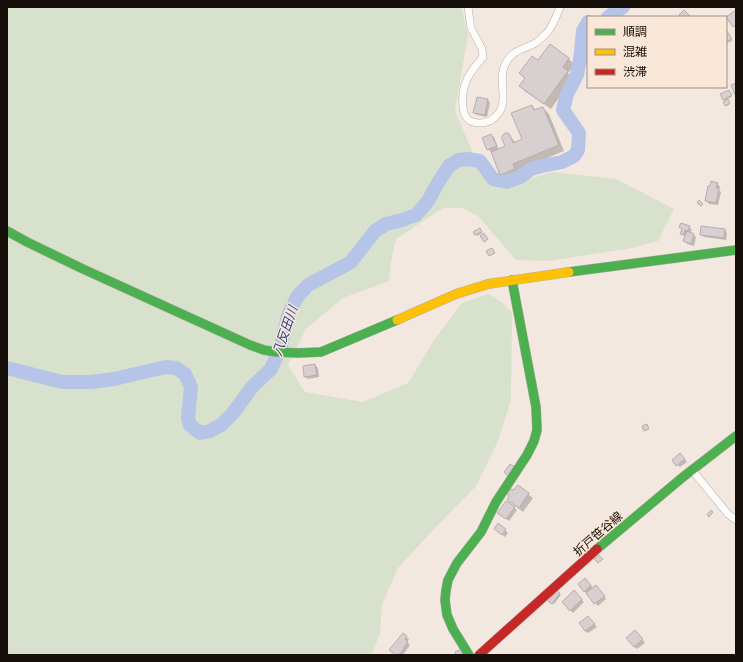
<svg xmlns="http://www.w3.org/2000/svg" width="743" height="662" viewBox="0 0 743 662" font-family="Arial,'Noto Sans JP',sans-serif">
  <style>
    .green { fill: #d8e1cb }
    .shadow { fill: #0003 }
    .lines { fill: none; stroke-linecap: round; stroke-linejoin: round }
    .river { stroke: #b6c5e7; stroke-width: 14 }
    .building { fill: #d8cfd0; stroke: #b6aeae }
    .street-casing { stroke: #b6ada6; stroke-width: 8 }
    .fast-casing { stroke: #b6ada6; stroke-width: 10 }
    .slow-casing { stroke: #b6ada6; stroke-width: 10 }
    .jam-casing { stroke: #b6ada6; stroke-width: 10 }
    .street { stroke: #fdfcfa; stroke-width: 7 }
    .fast { stroke: #4caf50; stroke-width: 9 }
    .slow { stroke: #ffc107; stroke-width: 9 }
    .jam { stroke: #c62828; stroke-width: 9 }
    .labels { text-anchor: middle; dominant-baseline: central; stroke-width: 3; stroke-linejoin: round; paint-order: stroke }
    .street-label { font-size: 12px; fill: #160e08; stroke: #fbe7d8 }
    .water-label { font-size: 13px; font-style: italic; fill: #2d4988; stroke: #fbe7d8 }
  </style>
  <rect width="100%" height="100%" fill="#f3e8e0"/>
  <path class="green" d="M7 7H461L468 35 455 110 476 161 505 187 552 172 616 179 674 209 658 241 632 248 549 261 516 260 478 216 462 208H443L396 239 391 261 389 281 343 298 306 329 288 365 305 392 363 402 408 383 436 337 462 303 488 294 500 301 512 312 511 400 498 441 476 486 436 527 398 568 382 604 380 634 371 655H7Z"/>
  <path class="shadow" d="M726 33H728L732 41 727 43 726 41Z
    M550 45 569 59 575 65 568 73 573 78 551 109 526 92 520 86 526 79 520 73 538 61Z
    M729 91 732 97 727 99 730 104 727 106 726 105V101L724 99Z
    M488 100 490 103 487 117 477 115 474 112Z
    M532 106 537 111 543 108 549 114 564 151 518 170 520 175 507 180 501 174 492 152H491L488 149 491 135 494 137 499 150 506 147 508 134 516 143 523 140Z
    M717 184 720 186 719 190 721 192 718 205 709 204 707 201Z
    M689 227 692 230 690 233 694 235 696 237 694 246 687 244 685 241 686 237 681 234 683 230Z
    M725 230 727 233 726 240 704 237 701 235Z
    M481 231 482 233 477 236 475 232Z
    M315 365 318 368 319 377 308 379 305 377Z
    M683 457 687 462 680 467 677 465Z
    M518 486 533 498 523 512 513 504 514 492Z
    M507 502 517 510 509 521 501 515Z
    M505 530 508 533 505 537 498 531Z
    M588 582 594 589H599L606 599 598 606 584 591Z
    M557 592 561 595 554 604 550 601Z
    M574 592 584 602 573 613 563 602Z
    M591 620 597 627 588 633 585 631Z
    M638 634 645 643 637 649 634 647Z
    M406 637 409 639 407 642 410 645 403 655H396Z"/>
  <g class="lines">
    <path class="river" d="M608 17 623 7
      M7 368 62 382H91L114 379 166 367 176 368 185 374 191 387 188 418 190 425 200 433 210 431 221 425 233 413 252 387 271 369 281 346 288 316 297 297 308 285 342 267 351 262 375 231 386 224 402 220 416 215 428 201 439 181 449 166 458 160 467 159 480 161 493 179 507 182 520 177 531 169 542 166 562 162 574 156 578 150 579 133 563 110 567 94 577 75 580 60 583 31 588 22"/>
  </g>
  <path class="building" d="M684 10 691 17H681L679 15Z
    M736 10V25L733 27 726 17Z
    M727 31 732 39 726 42V32Z
    M550 44 569 58 563 67 568 71 544 104 519 86 525 78 519 73 532 56 538 60Z
    M736 83V95H735L731 85Z
    M729 90 732 95 723 100 720 94Z
    M477 97 488 99 485 115 473 113Z
    M728 99 730 103 725 106 723 102Z
    M532 105 534 110 543 107 559 145 513 164 515 169 500 175 491 152 505 146 502 139V136L505 133H508L510 135 513 143 522 139 511 113Z
    M491 134 497 146 487 150 482 138Z
    M711 181 718 183 716 188H719L716 203 705 201 708 186H710Z
    M699 200 703 204 701 206 697 203Z
    M681 223 690 226 688 231 685 230 683 235 680 234 682 229 679 227Z
    M701 226 725 229 724 238 700 235Z
    M480 228 482 232 475 235 473 232Z
    M687 231 694 234 691 244 683 241Z
    M484 233 488 239 484 242 480 236Z
    M492 248 495 253 489 256 486 251Z
    M315 364 317 375 304 377 303 366Z
    M647 424 649 429 644 431 642 426Z
    M680 453 685 459 676 466 672 460Z
    M510 464 515 467 508 476 504 472Z
    M518 485 529 493 519 508 507 500 509 496 507 494 511 489 513 490Z
    M506 501 515 507 506 519 497 513Z
    M711 510 713 512 709 517 707 515Z
    M498 523 506 529 502 535 494 529Z
    M599 555 603 559 598 563 594 559Z
    M585 578 591 585 584 592 578 584Z
    M596 585 605 596 594 604 586 593Z
    M574 590 582 599 570 611 562 602Z
    M557 591 560 593 552 604 548 601Z
    M588 616 595 624 585 631 579 623Z
    M635 630 643 639 634 647 626 638Z
    M403 633 407 636 405 639 408 642 399 655H396L389 650Z
    M461 649 463 655H456L455 652Z"/>
  <g class="lines">
    <g class="street-casing">
      <path id="street" d="M468 7 471 28 482 49 483 57C477 64 469 73 466 82 462 91 461 109 466 117 469 122 475 123 480 123 486 123 492 121 496 116 510 103 498 82 504 67 511 49 524 50 537 42 540 40 543 36 546 34 552 28 557 15 560 7
        M692 470 728 514 736 520"/>
    </g>
    <g class="fast-casing">
      <path id="fast" d="M7 231 27 242 83 269 250 345 264 350 276 352 298 353 321 352 397 320
        M569 272 736 250
        M597 549 683 477 736 436
        M469 655 453 629 447 615 445 600 446 590 448 580 457 563 481 532 496 502 527 455 534 441 537 430 536 407 512 280"/>
    </g>
    <g class="slow-casing">
      <path id="slow" d="M397 320 456 294 488 284 569 272"/>
    </g>
    <g class="jam-casing">
      <path id="jam" d="M479 655 597 549"/>
    </g>
    <use href="#street" class="street"/>
    <use href="#fast" class="fast"/>
    <use href="#slow" class="slow"/>
    <use href="#jam" class="jam"/>
  </g>
  <g class="labels">
    <g class="street-label">
      <text transform="translate(598 534) rotate(-41)">折戸笹谷線</text>
    </g>
    <g class="water-label">
      <text transform="translate(285 331) rotate(-71)">八反田川</text>
    </g>
  </g>
  <rect width="743" height="662" fill="none" stroke="#160e08" stroke-width="16"/>
  <rect x="587" y="16" width="140" height="72" fill="#fbe7d8" stroke="#9f9085"/>
  <rect x="595" y="29" width="20" height="6" fill="#4caf50" stroke="#9f9085"/>
  <text x="623" y="36" font-size="12" fill="#160e08">順調</text>
  <rect x="595" y="49" width="20" height="6" fill="#ffc107" stroke="#9f9085"/>
  <text x="623" y="56" font-size="12" fill="#160e08">混雑</text>
  <rect x="595" y="69" width="20" height="6" fill="#c62828" stroke="#9f9085"/>
  <text x="623" y="76" font-size="12" fill="#160e08">渋滞</text>
</svg>
